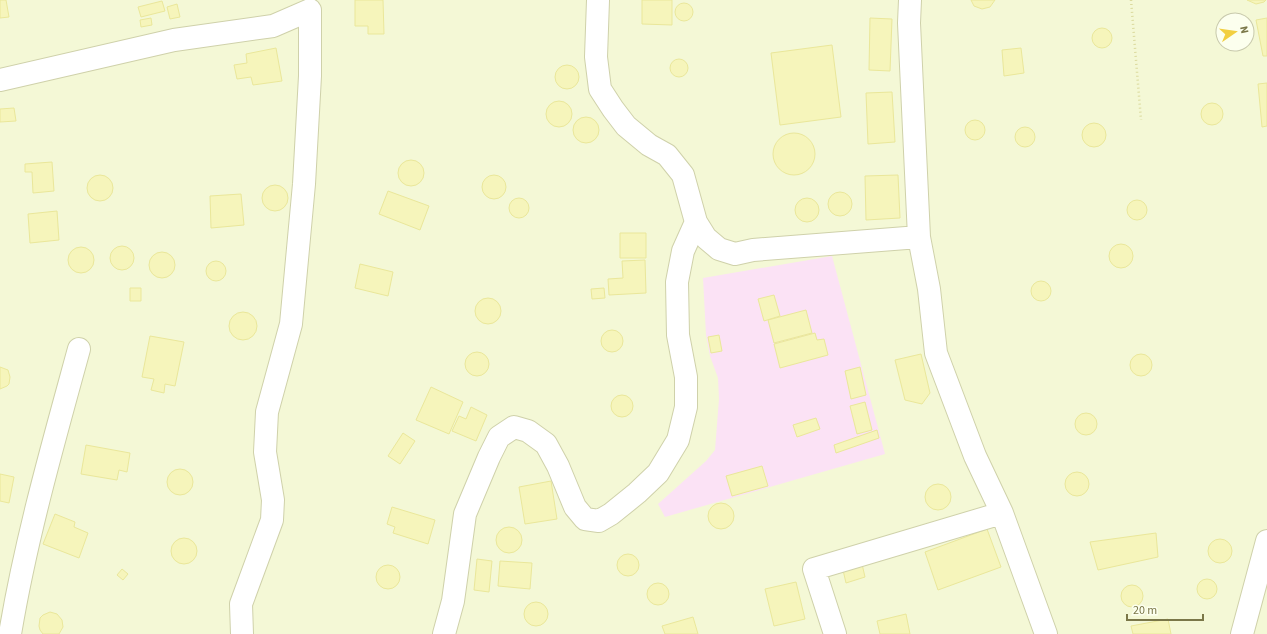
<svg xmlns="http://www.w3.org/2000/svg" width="1267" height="634" viewBox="0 0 1267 634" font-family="'Source Sans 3',sans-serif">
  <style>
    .residential { fill: #f4f8d6; fill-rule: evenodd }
    .education { fill: #fbe2f5 }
    .building { fill: #f6f5bb; stroke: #eae79a }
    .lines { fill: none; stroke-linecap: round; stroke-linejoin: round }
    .minor-casing { stroke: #cfd1aa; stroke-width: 24 }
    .path { stroke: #dbda9d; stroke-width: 2.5; stroke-dasharray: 1 3; stroke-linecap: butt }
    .minor { stroke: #fff; stroke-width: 22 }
  </style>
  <rect width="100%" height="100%" fill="#f9fee5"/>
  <path class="residential" d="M0 0H1267V634H0ZM1223 20H1247V44H1223Z"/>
  <path class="education" d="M832 256 885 454 665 517 658 504 706 461 715 450 719 399 718 378 710 356 706 335 703 278Z"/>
  <path class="building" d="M0 0H6L9 17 0 18Z
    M355 0H383L384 34H368V26H355Z
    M642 0H672V25L642 24Z
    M971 0H995L990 7 982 9 974 6Z
    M1247 0H1266L1264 2 1256 4Z
    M162 1 165 11 141 17 138 7Z
    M675 12a9 9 0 1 1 18 0a9 9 0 1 1-18 0Z
    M177 4 180 17 170 19 167 7Z
    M151 18 152 25 141 27 140 20Z
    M870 18 892 19 890 71 869 70Z
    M1267 18V56H1263L1256 20Z
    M1092 38a10 10 0 1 1 20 0a10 10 0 1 1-20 0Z
    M832 45 841 117 780 125 771 53Z
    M276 48 282 81 253 85 251 77 237 79 234 65 247 63 246 54Z
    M1021 48 1024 73 1004 76 1002 50Z
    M670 68a9 9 0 1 1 18 0a9 9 0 1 1-18 0Z
    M555 77a12 12 0 1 1 24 0a12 12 0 1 1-24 0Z
    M1267 83V126L1262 127 1258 84Z
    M892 92 895 142 868 144 866 93Z
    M546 114a13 13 0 1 1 26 0a13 13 0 1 1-26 0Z
    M1201 114a11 11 0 1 1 22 0a11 11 0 1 1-22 0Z
    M14 108 16 121 0 122V109Z
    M573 130a13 13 0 1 1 26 0a13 13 0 1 1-26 0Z
    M965 130a10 10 0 1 1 20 0a10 10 0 1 1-20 0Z
    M1082 135a12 12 0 1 1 24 0a12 12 0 1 1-24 0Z
    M1015 137a10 10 0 1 1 20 0a10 10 0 1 1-20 0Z
    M773 154a21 21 0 1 1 42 0a21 21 0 1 1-42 0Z
    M398 173a13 13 0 1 1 26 0a13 13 0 1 1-26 0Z
    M52 162 54 191 33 193 32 172H25V164Z
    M482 187a12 12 0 1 1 24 0a12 12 0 1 1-24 0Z
    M898 175 900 218 866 220 865 176Z
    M87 188a13 13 0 1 1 26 0a13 13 0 1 1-26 0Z
    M262 198a13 13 0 1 1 26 0a13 13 0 1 1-26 0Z
    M388 191 429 206 420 230 379 214Z
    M828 204a12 12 0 1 1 24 0a12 12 0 1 1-24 0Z
    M241 194 244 225 211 228 210 196Z
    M509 208a10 10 0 1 1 20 0a10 10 0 1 1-20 0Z
    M795 210a12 12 0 1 1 24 0a12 12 0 1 1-24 0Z
    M1127 210a10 10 0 1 1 20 0a10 10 0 1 1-20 0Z
    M57 211 59 240 30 243 28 214Z
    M620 233H646V258H620Z
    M1109 256a12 12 0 1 1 24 0a12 12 0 1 1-24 0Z
    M110 258a12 12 0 1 1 24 0a12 12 0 1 1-24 0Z
    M68 260a13 13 0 1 1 26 0a13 13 0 1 1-26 0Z
    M149 265a13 13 0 1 1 26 0a13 13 0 1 1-26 0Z
    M645 260 646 293 609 295 608 279 623 278 622 261Z
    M206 271a10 10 0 1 1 20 0a10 10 0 1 1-20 0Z
    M360 264 393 272 388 296 355 288Z
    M1031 291a10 10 0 1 1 20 0a10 10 0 1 1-20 0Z
    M130 288H141V301H130Z
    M604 288 605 298 592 299 591 289Z
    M774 295 780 316 764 321 758 299Z
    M475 311a13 13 0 1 1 26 0a13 13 0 1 1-26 0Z
    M806 310 812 333 774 343 768 320Z
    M229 326a14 14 0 1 1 28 0a14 14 0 1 1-28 0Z
    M601 341a11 11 0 1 1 22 0a11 11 0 1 1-22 0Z
    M815 333 817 340 824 339 828 355 780 368 774 344Z
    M719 335 722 351 711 353 708 337Z
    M150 336 184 342 175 386 165 384 164 393 151 390 154 379 142 377Z
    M465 364a12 12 0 1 1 24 0a12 12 0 1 1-24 0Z
    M1130 365a11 11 0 1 1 22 0a11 11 0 1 1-22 0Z
    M921 354 930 393 922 404 905 400 895 360Z
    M0 367 8 370 10 377 9 384 7 386 0 389Z
    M860 367 866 395 851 399 845 371Z
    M431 387 463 402 449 434 416 420Z
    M611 406a11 11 0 1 1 22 0a11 11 0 1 1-22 0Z
    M865 402 872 430 857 434 850 406Z
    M471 407 487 415 476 441 452 431 459 416 466 419Z
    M1075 424a11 11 0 1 1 22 0a11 11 0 1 1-22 0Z
    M816 418 820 429 797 437 793 425Z
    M877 430 879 438 836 453 834 445Z
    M403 433 415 441 400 464 388 456Z
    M86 445 130 453 127 472 119 470 117 480 81 474Z
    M762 466 768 486 732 496 726 476Z
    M167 482a13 13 0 1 1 26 0a13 13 0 1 1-26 0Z
    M1065 484a12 12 0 1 1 24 0a12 12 0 1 1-24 0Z
    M0 474 14 477 9 503 0 501Z
    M551 481 557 519 525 524 519 487Z
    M925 497a13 13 0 1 1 26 0a13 13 0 1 1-26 0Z
    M708 516a13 13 0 1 1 26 0a13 13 0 1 1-26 0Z
    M392 507 435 520 428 544 393 533 395 527 387 524Z
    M55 514 75 522 74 527 88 533 79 558 43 544Z
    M496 540a13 13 0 1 1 26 0a13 13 0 1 1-26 0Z
    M987 529 1001 567 938 590 925 552Z
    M1156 533 1158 557 1098 570 1090 542Z
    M171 551a13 13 0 1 1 26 0a13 13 0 1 1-26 0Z
    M1208 551a12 12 0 1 1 24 0a12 12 0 1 1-24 0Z
    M617 565a11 11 0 1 1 22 0a11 11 0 1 1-22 0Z
    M477 559 492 561 489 592 474 590Z
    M500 561 532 563 530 589 498 586Z
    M862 564 865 577 846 583 843 570Z
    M376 577a12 12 0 1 1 24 0a12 12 0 1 1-24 0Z
    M122 569 128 574 123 580 117 575Z
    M1197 589a10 10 0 1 1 20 0a10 10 0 1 1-20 0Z
    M796 582 805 619 774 626 765 589Z
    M647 594a11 11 0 1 1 22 0a11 11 0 1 1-22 0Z
    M1121 596a11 11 0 1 1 22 0a11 11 0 1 1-22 0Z
    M524 614a12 12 0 1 1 24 0a12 12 0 1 1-24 0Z
    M50 612 57 614 62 620 63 627 59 634H43L40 630 39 626 40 618 43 615Z
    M906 614 910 634H880L877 621Z
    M693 617 698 634H665L662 626Z
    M1168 619 1171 634H1133L1131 626Z"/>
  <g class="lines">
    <g class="minor-casing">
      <path id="minor" d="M598 0 596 57 600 89 613 109 626 126 649 145 667 155 683 175 696 222 706 238 719 249 735 254 753 250 919 237
        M910 0 909 23 919 237 929 289 936 353 975 456 1002 513 1046 634
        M0 80 174 40 273 26 310 10V76L304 184 291 324 267 412 265 452 273 500 272 520 241 604 242 634
        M10 634C26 538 53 444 79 349
        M444 634 453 601 465 514 489 457 499 437 514 427 528 431 546 444 558 466 575 507 585 519 599 521 611 514 637 493 658 473 678 440 686 407V377L678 335 677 282 683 251 696 222
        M835 634 814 569 1002 513
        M1242 634 1267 541"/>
    </g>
    <path class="path" d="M1131 0 1141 120"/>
    <use href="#minor" class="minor"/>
  </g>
  <g transform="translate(1235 32) rotate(77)"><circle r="19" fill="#fcffee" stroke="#c8c9ac"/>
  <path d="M0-3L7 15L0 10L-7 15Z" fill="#f2cf41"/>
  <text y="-6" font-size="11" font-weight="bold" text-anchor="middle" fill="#7a7748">N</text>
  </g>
  <path d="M1127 614v6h76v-6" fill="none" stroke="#7a7748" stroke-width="2"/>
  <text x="1133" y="614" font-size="12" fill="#7a7748" stroke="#fcffee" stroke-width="3" paint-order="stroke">20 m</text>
</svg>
